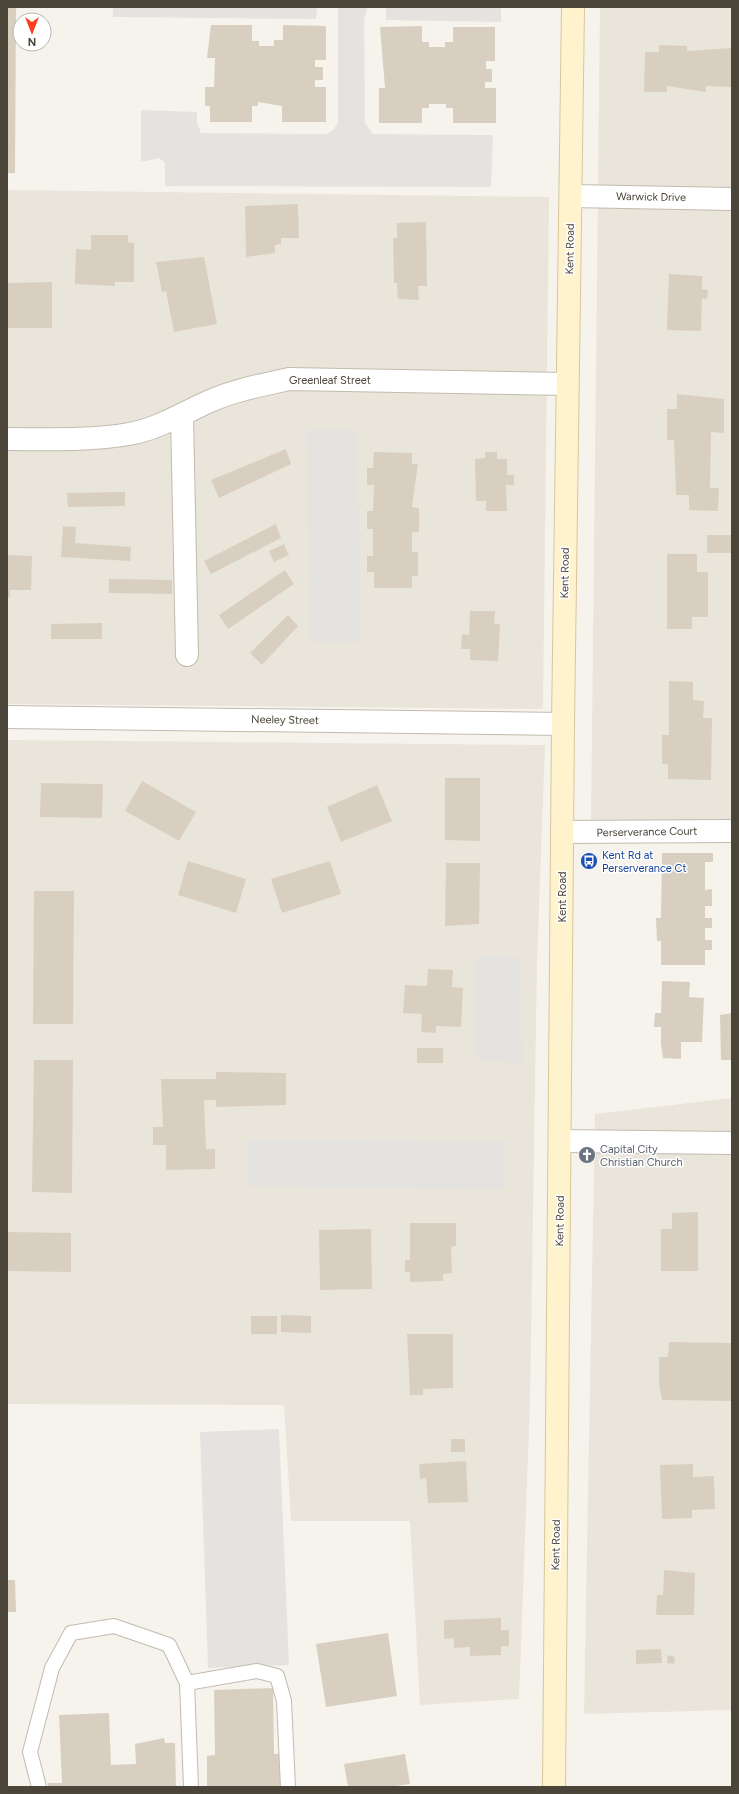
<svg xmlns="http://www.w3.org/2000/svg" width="739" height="1794" viewBox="0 0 739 1794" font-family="Figtree,sans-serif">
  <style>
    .residential { fill: #eae5da }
    .parking { fill: #e5e3e0 }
    .building { fill: #d8cfc1 }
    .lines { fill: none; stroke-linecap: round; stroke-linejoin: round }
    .lane-casing { stroke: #c2bbae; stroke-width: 16 }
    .street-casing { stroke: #c2bbae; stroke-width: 24 }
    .secondary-casing { stroke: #d6c79b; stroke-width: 24 }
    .lane { stroke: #fff; stroke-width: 14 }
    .street { stroke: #fff; stroke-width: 22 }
    .secondary { stroke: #fff3cd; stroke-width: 22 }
    .labels { text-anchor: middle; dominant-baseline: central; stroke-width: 3; stroke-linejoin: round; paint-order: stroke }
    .street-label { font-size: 11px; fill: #4b4439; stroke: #fff }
    .transit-label { font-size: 11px; fill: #164399; stroke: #fff; text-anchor: start }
    .worship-label { font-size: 11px; fill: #5b616d; stroke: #fff; text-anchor: start }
  </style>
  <rect width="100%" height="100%" fill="#f6f3ec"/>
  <path class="residential" d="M600 7H732V824L591 823Z
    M7 190 549 197 543 709 7 704Z
    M7 740 545 745 537 962 530 1401 519 1699 420 1705 410 1521H291L284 1405 7 1404Z
    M732 1098V1710L584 1714 595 1114Z"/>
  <path class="parking" d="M113 7H317L316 19 113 17Z
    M338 7H368L364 19 365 123 373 134 493 135 491 187 165 186V163L159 158 141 162V110L197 112V123L201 133 327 134 333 130 338 123Z
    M386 7H501V22L386 20Z
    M306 430H358L359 643 310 642Z
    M475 956 520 957 522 1063 475 1061Z
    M248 1140 505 1141V1189L248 1187Z
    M279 1429 289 1665 208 1668 200 1432Z"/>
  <path class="building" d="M7 7H16L15 173H7Z
    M211 25H252V41H259V46H274V40H283V25L326 26V60H315V67H323V80H315V87H326V122H282V106L258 102V106H252V122H210V106H205V87H214L215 58H207Z
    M422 26V42H429V47H445V42H453V27H495V61H486V69H492V82H485V88H496V123H453V108H446V104H429V108H422V123H379V88H385L380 27Z
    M659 45 687 46V51L732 48 731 87 706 86V92L667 86V92H644L645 52H659Z
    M298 204 299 238H281V244L275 245V253L246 257 245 206Z
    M426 222 427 286H418L419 300 398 299 397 283H394L393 238H397V223Z
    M91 235H128V242L134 243V282H115V286L75 284 76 249 91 250Z
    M204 257 217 324 174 332 166 291 162 292 156 262Z
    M669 274 702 276V289L708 290 707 299 702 298 701 331 667 330Z
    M52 282V328H7V283Z
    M677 394 724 399V433L711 432 710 488H719L718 511 689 510V495H676L674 440H667V409H677Z
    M286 449 291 464 219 498 211 480Z
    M374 452 412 453V464H418L412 507 419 508V532H412V552H418V576H412V588H374V572H367V556H373V529H367V511H373L374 485H367V468H373Z
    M485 452H497V459H507V475H514V485H506L507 511H486V501H476L475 459 485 458Z
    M125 492V506L68 507 67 493Z
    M276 524 281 538 211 574 204 561Z
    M63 526 76 527 75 543 131 547 130 561 61 557Z
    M707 535H732V553H707Z
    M284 544 289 555 274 562 269 551Z
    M667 554H697V572H708V617H692V629H667Z
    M7 555 32 556 31 590H10V597H7Z
    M285 570 294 584 228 629 219 615Z
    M109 579 172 580V594L109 593Z
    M470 611H495L494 624H500L498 661 470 660V649H461L462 634 469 635Z
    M288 615 298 626 262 665 250 653Z
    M102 623V639H51V624Z
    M669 681 693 682V700L704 701 703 718H712L711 780 668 779V764H662V735H669Z
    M445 778H480V841L445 840Z
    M142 781 196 812 179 841 125 811Z
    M41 783 103 784 102 818 40 817Z
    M377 785 392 821 341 842 327 807Z
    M662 853H713V862H705V890L712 889V906H705V918H712V928H705V940H712V950H705V965H661V941H657L656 918H661Z
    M188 861 246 879 236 913 178 895Z
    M330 861 341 894 282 913 271 879Z
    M446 863H480L479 924 445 926Z
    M34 891H74L73 1024H33Z
    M428 969 453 970 452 987 463 988 461 1027 436 1026V1033L421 1032 422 1014 403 1013 405 985 427 986Z
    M662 981 690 982 689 997 704 998 702 1042H681V1059L663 1058 661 1044V1027H654L655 1013H661Z
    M732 1013V1060H721L720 1015Z
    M417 1048H443V1063H417Z
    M34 1060H73L72 1193 32 1192Z
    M216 1072 286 1073V1105L216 1107V1100H204L206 1149H215V1169L166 1170V1145H153V1127H163L161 1079H216Z
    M698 1212V1271H661V1229H672V1213Z
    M410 1223H456V1246L451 1247 452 1273 443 1274V1281L410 1282V1272H405V1260H410Z
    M371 1229 372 1289 320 1290 319 1230Z
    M7 1232 71 1233V1272L7 1271Z
    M281 1315 311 1316V1333L281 1332Z
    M251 1316H277V1334H251Z
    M407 1334H453V1388L423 1389V1395H410Z
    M669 1342 732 1343V1401L662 1400 659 1384V1357H668Z
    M451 1439H465V1452H451Z
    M466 1461 468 1502 428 1503 426 1478 420 1479 419 1464Z
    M693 1464V1477L714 1476 715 1509 692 1510V1518L662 1519 660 1465Z
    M664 1570 695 1573 694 1615H656L657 1595H663Z
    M7 1580H15L16 1612H7Z
    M501 1618V1630H509V1646H501V1655L470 1656V1647L454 1648V1638L444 1639V1620Z
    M388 1633 397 1696 326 1707 316 1644Z
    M661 1649 662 1663 636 1664V1650Z
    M668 1655 675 1657 674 1664 667 1663Z
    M273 1688 274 1754H280V1787H207V1756L215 1755 214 1690Z
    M109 1713 111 1765 136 1764 135 1744 164 1738 165 1743H175L176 1787H48V1783H62L59 1715Z
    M405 1754 410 1784 389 1787H348L344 1764Z"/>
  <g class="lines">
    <g class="lane-casing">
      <path id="lane" d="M39 1787 30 1752 52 1668 71 1633 114 1626 169 1645 187 1683
        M191 1787 187 1683 257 1671 277 1676 284 1701 288 1787"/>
    </g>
    <g class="street-casing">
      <path id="street" d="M571 196 732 199
        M182 416 187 655
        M7 439C47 439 89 441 129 434 158 429 183 413 210 401 235 390 262 385 289 379L567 384
        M7 717 563 724
        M562 832 732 831
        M561 1141 732 1143"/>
    </g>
    <g class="secondary-casing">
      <path id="secondary" d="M554 1787 563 724 573 7"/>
    </g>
    <use href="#lane" class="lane"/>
    <use href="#street" class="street"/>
    <use href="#secondary" class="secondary"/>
  </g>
  <defs>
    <g id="bus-disc" transform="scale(0.9)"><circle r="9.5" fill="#1a4fb4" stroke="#fff"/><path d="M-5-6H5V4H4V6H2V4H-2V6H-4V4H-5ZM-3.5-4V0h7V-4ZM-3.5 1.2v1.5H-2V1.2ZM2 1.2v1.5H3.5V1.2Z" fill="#fff"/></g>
    <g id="church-disc" transform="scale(0.9)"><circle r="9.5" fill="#6b7280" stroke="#fff"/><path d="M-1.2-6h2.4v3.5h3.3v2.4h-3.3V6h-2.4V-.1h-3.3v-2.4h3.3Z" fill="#fff"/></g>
  </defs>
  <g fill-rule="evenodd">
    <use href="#bus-disc" x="589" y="861"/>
    <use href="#church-disc" x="587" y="1155"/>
  </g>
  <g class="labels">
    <g class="street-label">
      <text transform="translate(651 197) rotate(1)">Warwick Drive</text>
      <text transform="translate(570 249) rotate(-89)">Kent Road</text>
      <text x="330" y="380">Greenleaf Street</text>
      <text transform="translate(565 573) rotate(-89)">Kent Road</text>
      <text transform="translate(285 720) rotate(1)">Neeley Street</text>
      <text transform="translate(647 832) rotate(-1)">Perserverance Court</text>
      <text transform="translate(562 897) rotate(-90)">Kent Road</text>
      <text transform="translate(560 1221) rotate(-89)">Kent Road</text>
      <text transform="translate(556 1545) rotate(-89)">Kent Road</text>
    </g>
    <g class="transit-label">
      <text x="602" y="855">Kent Rd at<tspan x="602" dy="13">Perserverance Ct</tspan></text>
    </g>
    <g class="worship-label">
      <text x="600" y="1149">Capital City<tspan x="600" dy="13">Christian Church</tspan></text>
    </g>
  </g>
  <rect width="739" height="1794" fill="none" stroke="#4b4439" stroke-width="16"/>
  <g transform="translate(32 32) rotate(180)"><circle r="19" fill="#ffffff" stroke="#b7b4b0"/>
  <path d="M0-3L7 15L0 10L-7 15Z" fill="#fc3f1d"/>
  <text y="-6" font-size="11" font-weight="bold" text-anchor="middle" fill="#4b4439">N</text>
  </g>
</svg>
